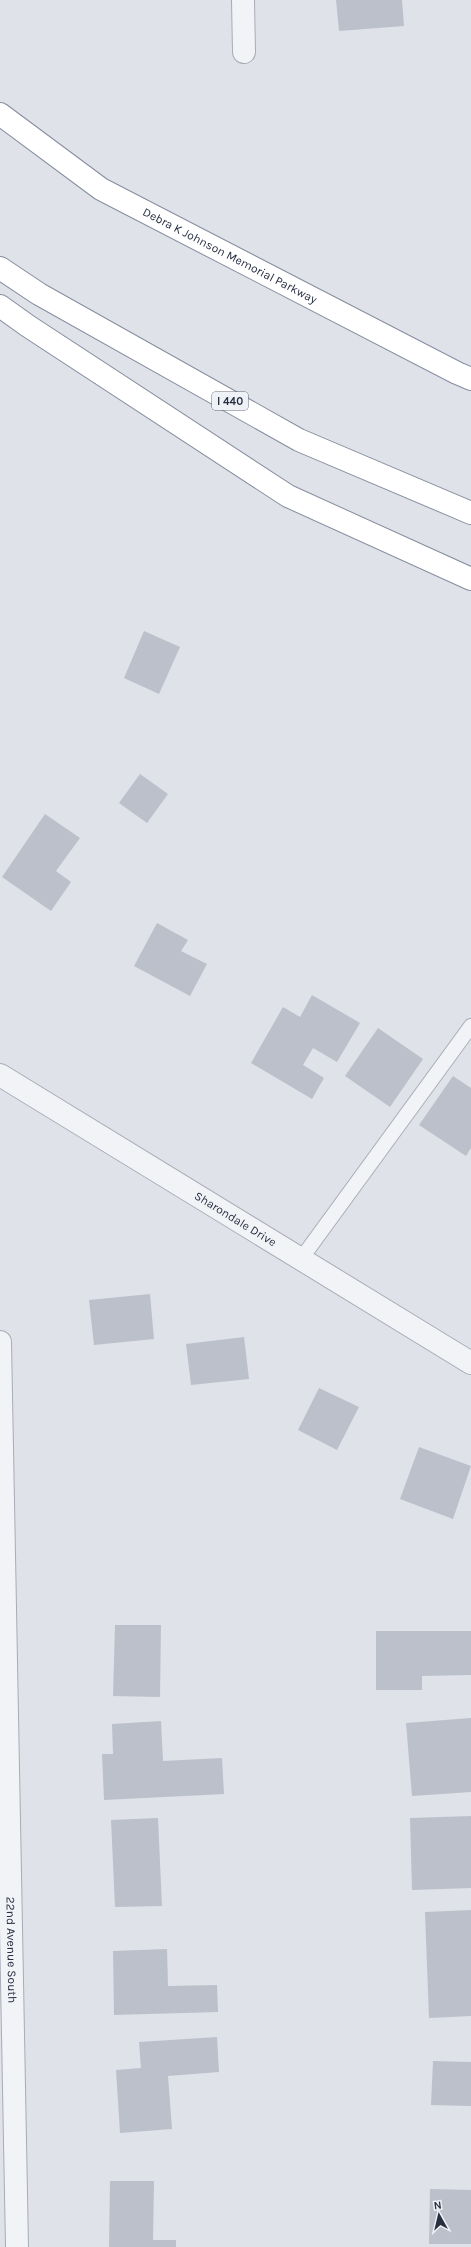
<svg xmlns="http://www.w3.org/2000/svg" width="471" height="2247" viewBox="0 0 471 2247" font-family="Karla,sans-serif">
  <style>
    .building { fill: #bcc0cb }
    .lines { fill: none; stroke-linecap: round; stroke-linejoin: round }
    .service-casing { stroke: #a8acb6; stroke-width: 16 }
    .minor-casing { stroke: #a8acb6; stroke-width: 24 }
    .motorway-casing { stroke: #868d9f; stroke-width: 24 }
    .service { stroke: #f1f3f7; stroke-width: 14 }
    .minor { stroke: #f1f3f7; stroke-width: 22 }
    .motorway { stroke: #fff; stroke-width: 22 }
    .labels { text-anchor: middle; dominant-baseline: central; stroke-width: 4; stroke-linejoin: round; paint-order: stroke }
    .shield { fill: #eef1f6; stroke: #636877; stroke-width: 1 }
    .shield-label { font-size: 11px; font-weight: bold; fill: #272e40 }
    .street-label { font-size: 12px; fill: #272e40; stroke: #eef1f6 }
  </style>
  <rect width="100%" height="100%" fill="#dfe2e8"/>
  <path class="building" d="M336 0H402L404 26 339 31Z
    M144 631 180 647 159 694 124 678Z
    M140 774 168 794 147 823 119 803Z
    M45 814 80 838 56 871 71 882 51 911 2 877Z
    M157 923 188 940 181 951 207 964 190 996 134 966Z
    M312 995 360 1023 337 1062 313 1048 303 1065 324 1078 312 1099 251 1063 283 1007 300 1017Z
    M378 1028 423 1059 390 1107 345 1076Z
    M453 1076 471 1088V1148L466 1156 419 1125Z
    M150 1294 154 1339 94 1345 89 1300Z
    M244 1337 249 1379 191 1385 186 1344Z
    M319 1388 359 1407 337 1450 298 1430Z
    M419 1447 471 1466 453 1519 400 1499Z
    M115 1625H161L160 1697 113 1696Z
    M376 1631H471V1675L422 1676V1690H376Z
    M471 1718V1792L412 1796 406 1723Z
    M161 1721 163 1761 222 1758 224 1794 104 1800 102 1754H113L112 1724Z
    M471 1816V1888L412 1890 410 1818Z
    M158 1818 162 1906 115 1907 111 1820Z
    M471 1910V2016L429 2018 425 1912Z
    M167 1949 168 1986 217 1985 218 2012 114 2015 113 1951Z
    M217 2037 219 2072 168 2076 172 2129 120 2133 116 2070 141 2068 139 2042Z
    M433 2061 471 2062V2106L431 2105Z
    M110 2181H154L153 2240H176V2247H109Z
    M430 2189 471 2190V2244H429Z"/>
  <g class="lines">
    <g class="service-casing">
      <path id="service" d="M301 1259 471 1026"/>
    </g>
    <g class="minor-casing">
      <g id="minor">
        <path d="M243 0 244 52"/>
        <path id="s1" d="M0 1075 471 1363"/>
        <path id="s2" d="M0 1342 17 2247"/>
      </g>
    </g>
    <g class="motorway-casing">
      <g id="motorway">
        <path id="s3" d="M0 114 101 189 457 373 471 379"/>
        <path d="M0 268 39 294 299 440 471 513"/>
        <path d="M0 306 28 326 288 496 471 579"/>
      </g>
    </g>
    <use href="#service" class="service"/>
    <use href="#minor" class="minor"/>
    <use href="#motorway" class="motorway"/>
  </g>
  <g class="labels">
    <rect class="shield" x="212" y="392" width="36" height="18" rx="3"/>
    <g class="shield-label">
      <text x="230" y="401">I 440</text>
    </g>
    <g class="street-label">
      <text stroke="none"><textPath href="#s3" startOffset="271">Debra K Johnson Memorial Parkway</textPath></text>
      <text stroke="none"><textPath href="#s1" startOffset="276">Sharondale Drive</textPath></text>
      <text stroke="none"><textPath href="#s2" startOffset="608">22nd Avenue South</textPath></text>
    </g>
  </g>
  <g transform="translate(439 2215) rotate(352)" stroke="#eef1f6" stroke-width="3" paint-order="stroke">
  <path d="M0-3L7 15L0 10L-7 15Z" fill="#272e40"/>
  <text y="-6" font-size="11" font-weight="bold" text-anchor="middle" fill="#272e40">N</text>
  </g>
</svg>
